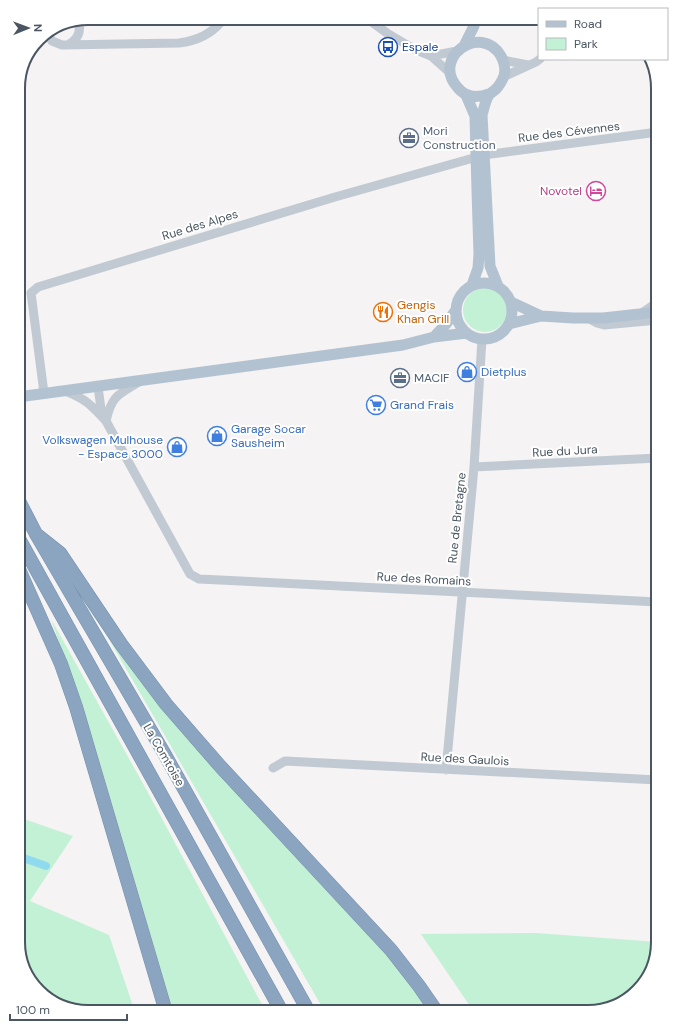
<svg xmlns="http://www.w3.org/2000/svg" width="676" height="1030" viewBox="0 0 676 1030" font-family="'DM Sans',sans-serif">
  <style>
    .green { fill: #c3f1d5 }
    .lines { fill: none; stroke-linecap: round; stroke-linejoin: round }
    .canal { stroke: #90daee; stroke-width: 8 }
    .highway-casing { stroke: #7690ad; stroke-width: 14 }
    .minor { stroke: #c1cad2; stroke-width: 9 }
    .major { stroke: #b3c2d1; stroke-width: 11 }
    .highway { stroke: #8ba5c1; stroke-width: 13 }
    .labels { text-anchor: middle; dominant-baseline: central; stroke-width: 4; stroke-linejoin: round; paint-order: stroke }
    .transit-label { font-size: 12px; fill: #164399; stroke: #fff; text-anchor: start }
    .service-label { font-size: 12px; fill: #4e5e75; stroke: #fff; text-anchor: start }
    .street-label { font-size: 12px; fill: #4a5661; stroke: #fff }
    .hotel-label { font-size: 12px; fill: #b23c85; stroke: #fff; text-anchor: end }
    .food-label { font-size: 12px; fill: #c56008; stroke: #fff; text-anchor: start }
    .shop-label { font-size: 12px; fill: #366cbe; stroke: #fff; text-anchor: start }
    .rim { fill: none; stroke: #4a5661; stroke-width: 2 }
  </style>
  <rect width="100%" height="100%" fill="#f5f3f3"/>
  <path class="green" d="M463 310a22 22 0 1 1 44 0a22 22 0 1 1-44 0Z
    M92 610 387 953 432 1012H325Z
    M51 619 146 789 266 1012H173L94 743Z
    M18 817 73 836 30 901 109 935 135 1012H83L49 1000 27 977 18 942Z
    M536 933 658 942V943L649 977 623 1003 589 1012H474L421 934Z"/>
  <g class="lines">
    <path class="canal" d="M18 856 46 866"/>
    <g class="highway-casing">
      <path id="highway" d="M18 499 36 534 164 753 309 1012
        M36 534 60 553 121 644 166 704 220 766 391 950 419 986 437 1012
        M18 537 282 1012
        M18 567 61 664 76 707 166 1012"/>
    </g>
    <path class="minor" d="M369 20 387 33 414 49 431 56 450 73
      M47 33 52 41 62 45 179 43C196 41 210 35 221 22
      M68 45C77 40 81 33 79 23
      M431 56 457 51
      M503 60 528 65
      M503 77 536 62 540 59
      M642 313 652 306 658 305
      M590 319 597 323 604 325 658 320
      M98 387 102 416
      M65 391C86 399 91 405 106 421L190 574 199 579 658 602
      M44 393 31 293 38 287 335 197 484 155 658 132
      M106 421C112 395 118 395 139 382
      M474 467 658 458
      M273 768 285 761 658 780
      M446 770 474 467 482 339"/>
    <path class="major" d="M464 46 474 26V19
      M489 94C478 98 466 98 458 88 430 58 481 22 501 56 504 62 506 69 504 76 502 81 499 86 496 89 494 91 490 93 489 95 485 101 484 109 482 115L490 266 498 286
      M466 95 475 116 477 190 479 254 478 268 472 285
      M456 311a28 28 0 1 1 56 0a28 28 0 1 1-56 0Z
      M511 302 541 316 573 318H603L658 312
      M509 324 541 316
      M434 337 446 324 456 310
      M18 397 403 345 434 337 467 333"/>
    <use href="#highway" class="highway"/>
  </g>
  <defs>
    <g id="bus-ring" transform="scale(1)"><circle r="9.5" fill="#fff" stroke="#1a4fb4" stroke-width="1.5"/><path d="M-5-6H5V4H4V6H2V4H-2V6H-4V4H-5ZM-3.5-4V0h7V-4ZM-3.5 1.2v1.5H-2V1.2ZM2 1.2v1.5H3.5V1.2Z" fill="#1a4fb4"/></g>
    <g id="office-ring" transform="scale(1)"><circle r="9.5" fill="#fff" stroke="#5c6f8a" stroke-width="1.5"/><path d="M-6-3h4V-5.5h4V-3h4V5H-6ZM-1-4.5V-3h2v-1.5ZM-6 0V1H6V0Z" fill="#5c6f8a"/></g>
    <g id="hotel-ring" transform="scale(1)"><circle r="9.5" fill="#fff" stroke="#d1479c" stroke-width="1.5"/><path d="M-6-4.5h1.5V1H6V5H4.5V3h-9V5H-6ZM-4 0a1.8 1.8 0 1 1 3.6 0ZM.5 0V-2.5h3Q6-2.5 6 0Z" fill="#d1479c"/></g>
    <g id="restaurant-ring" transform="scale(1)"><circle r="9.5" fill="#fff" stroke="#e8710a" stroke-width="1.5"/><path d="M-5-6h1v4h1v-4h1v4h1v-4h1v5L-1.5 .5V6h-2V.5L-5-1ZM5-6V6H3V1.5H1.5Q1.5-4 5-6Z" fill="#e8710a"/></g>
    <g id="shop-ring" transform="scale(1)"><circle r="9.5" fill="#fff" stroke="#3f7fe0" stroke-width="1.5"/><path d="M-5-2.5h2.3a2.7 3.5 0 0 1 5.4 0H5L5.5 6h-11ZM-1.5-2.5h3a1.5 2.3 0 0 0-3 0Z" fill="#3f7fe0"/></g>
    <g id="supermarket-ring" transform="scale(1)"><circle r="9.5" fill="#fff" stroke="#3f7fe0" stroke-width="1.5"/><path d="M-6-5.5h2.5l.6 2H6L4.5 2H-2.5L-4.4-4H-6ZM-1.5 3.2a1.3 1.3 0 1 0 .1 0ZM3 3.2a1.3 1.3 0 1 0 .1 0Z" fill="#3f7fe0"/></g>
  </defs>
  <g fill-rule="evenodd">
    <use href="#bus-ring" x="388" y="47"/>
    <use href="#office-ring" x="409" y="138"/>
    <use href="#hotel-ring" x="596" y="191"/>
    <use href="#restaurant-ring" x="383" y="312"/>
    <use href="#shop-ring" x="467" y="372"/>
    <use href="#office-ring" x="400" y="378"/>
    <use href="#supermarket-ring" x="376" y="405"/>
    <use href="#shop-ring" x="217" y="436"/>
    <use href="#shop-ring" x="177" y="447"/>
  </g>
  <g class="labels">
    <g class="transit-label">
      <text x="402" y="47">Espale</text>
    </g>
    <g class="service-label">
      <text x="423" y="131">Mori<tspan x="423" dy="14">Construction</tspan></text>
      <text x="414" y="378">MACIF</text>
    </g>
    <g class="street-label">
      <text transform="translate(569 132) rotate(-7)">Rue des Cévennes</text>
      <text transform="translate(200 225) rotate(-17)">Rue des Alpes</text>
      <text transform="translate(565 451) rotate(-3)">Rue du Jura</text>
      <text transform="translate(457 518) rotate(-84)">Rue de Bretagne</text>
      <text transform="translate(424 579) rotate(3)">Rue des Romains</text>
      <text transform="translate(164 755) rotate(60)">La Comtoise</text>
      <text transform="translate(465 759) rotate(3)">Rue des Gaulois</text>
    </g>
    <g class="hotel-label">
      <text x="582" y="191">Novotel</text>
    </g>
    <g class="food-label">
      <text x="397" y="305">Gengis<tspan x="397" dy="14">Khan Grill</tspan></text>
    </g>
    <g class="shop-label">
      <text x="481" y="372">Dietplus</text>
      <text x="390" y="405">Grand Frais</text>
      <text x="231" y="429">Garage Socar<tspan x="231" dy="14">Sausheim</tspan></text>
      <text x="163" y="440" text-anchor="end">Volkswagen Mulhouse<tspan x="163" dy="14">- Espace 3000</tspan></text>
    </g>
  </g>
  <path d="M0 0H676V1030H0ZM88 25H588A63 63 0 0 1 651 88V942A63 63 0 0 1 588 1005H88A63 63 0 0 1 25 942V88A63 63 0 0 1 88 25Z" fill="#fff" fill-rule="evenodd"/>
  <path class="rim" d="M88 25H588A63 63 0 0 1 651 88V942A63 63 0 0 1 588 1005H88A63 63 0 0 1 25 942V88A63 63 0 0 1 88 25Z"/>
  <rect x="538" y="8" width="130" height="52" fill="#ffffff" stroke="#b7bbc0"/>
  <rect x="546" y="21" width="20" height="6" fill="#b3c2d1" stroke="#b7bbc0"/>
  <text x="574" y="28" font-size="12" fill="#4a5661">Road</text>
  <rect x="546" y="38" width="20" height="12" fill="#c3f1d5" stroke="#b7bbc0"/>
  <text x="574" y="48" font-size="12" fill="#4a5661">Park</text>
  <g transform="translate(28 28) rotate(89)" stroke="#ffffff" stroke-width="3" paint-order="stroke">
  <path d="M0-3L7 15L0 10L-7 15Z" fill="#4a5661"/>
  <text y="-6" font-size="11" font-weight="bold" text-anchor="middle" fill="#4a5661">N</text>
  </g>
  <path d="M10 1014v6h117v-6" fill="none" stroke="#4a5661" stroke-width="2"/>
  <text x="16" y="1014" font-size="12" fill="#4a5661" stroke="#ffffff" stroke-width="3" paint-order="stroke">100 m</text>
</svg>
